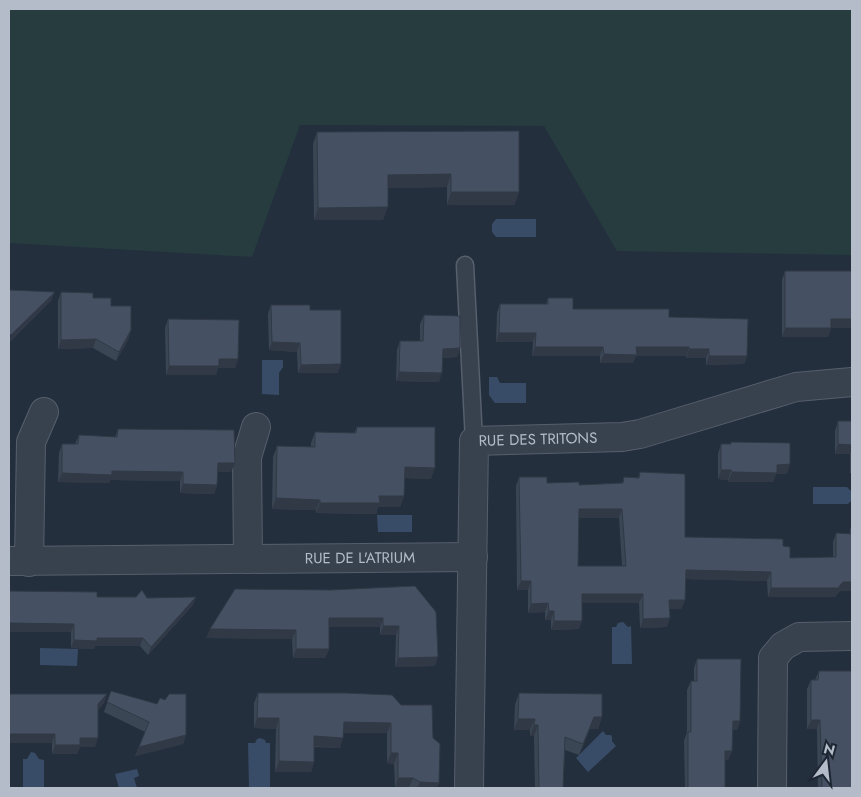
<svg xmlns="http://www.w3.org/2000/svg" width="861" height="797" viewBox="0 0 861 797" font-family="Jost,sans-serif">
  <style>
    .green { fill: #263c3f }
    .water { fill: #394c67 }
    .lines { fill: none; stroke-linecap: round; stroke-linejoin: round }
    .lane-casing { stroke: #565f6c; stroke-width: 19 }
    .street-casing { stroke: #565f6c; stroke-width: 30 }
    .lane { stroke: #38414e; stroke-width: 16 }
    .street { stroke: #38414e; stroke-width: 28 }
    .wall { fill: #3b4654; fill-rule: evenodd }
    .shaded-wall { fill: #303945 }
    .building { fill: #455162; stroke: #303945; fill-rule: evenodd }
    .labels { text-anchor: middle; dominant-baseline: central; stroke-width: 4.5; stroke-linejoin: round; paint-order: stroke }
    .street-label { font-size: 15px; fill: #b4bcc9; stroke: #1d2633 }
  </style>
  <rect width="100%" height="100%" fill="#242f3e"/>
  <path class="green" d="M9 9H852V255L617 251 544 126 300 125 252 257 10 243 9 238Z"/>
  <path class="water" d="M496 219H536V237H496L492 232V224Z
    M262 360H283V367L279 373V395L262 394Z
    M489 377H497L500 383H526V403H495L489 395Z
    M813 487H847L852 492V500L848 504H813Z
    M377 515H412V532H378Z
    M623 622 628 627 631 626 632 664H612V627H616L618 623Z
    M40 648 78 649 77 666 40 665Z
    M603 731 606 735H611L612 737V741L616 746 588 772 576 758Z
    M260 738 265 740 266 743H270V788H249L248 743H255L257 739Z
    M31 752 35 753 39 759 44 760V788H23V759H27Z
    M137 769 139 776 134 778 137 788H119L115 774Z"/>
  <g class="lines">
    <g class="lane-casing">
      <path id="lane" d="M465 265 474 441"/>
    </g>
    <g class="street-casing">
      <g id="street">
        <path d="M248 559 247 457 256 427"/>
        <path id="s1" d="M9 561 473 557"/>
        <path d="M29 562 31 442 44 412"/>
        <path id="s2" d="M469 788 474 441 622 437 640 434 796 387 852 382"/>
        <path d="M772 788 773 658 783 646 799 637 852 636"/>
      </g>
    </g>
    <use href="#lane" class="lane"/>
    <use href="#street" class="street"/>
  </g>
  <path class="wall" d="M317 132 519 192 514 205H447V187L388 188 383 220H314L313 144Z
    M785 271H852V328H831L828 337H782V280Z
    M61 292 93 298 111 306 131 330 128 340 116 361 93 348 58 349V301Z
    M548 298 573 309 669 317 747 356 744 364 706 365V358H686V356H636L633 363H600V356H532L533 342H496L497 313 500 304H546Z
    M271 305 310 310 338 373H298L297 352 269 350 268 314Z
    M424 315 460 348 457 357 443 358 439 382 396 381 397 350 400 341H420V324Z
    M168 319 238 359 235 368H218L216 375H166L165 328Z
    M838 421H852V473H850V454H835V431Z
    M357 427 431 479 405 478 404 496 400 507H378L376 514 316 513V510L272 509 273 457 277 446 311 447V443L315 432 354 433Z
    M118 429 231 472H218L217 485 214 494 180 493V481L110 480 109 483 58 482 59 453 62 444H75L79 435 115 437Z
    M731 442 787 474H776L773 482H728V480L718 479V454L721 444H730Z
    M640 472 685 537 783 546 790 558 833 557V542L836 533 850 534V530L852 523V591H840L835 597H768L767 581 686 579 685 600 681 609H670L667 627 640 628 639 603H582L579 629 551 630V620H545V612L528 613V590H517L516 486 519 477 547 483 579 485 622 483 624 477 638 478ZM579 518H619L622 566H578Z
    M415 586 435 666 395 667 396 635H380V627H329V649L325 658H293L292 639 206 638 331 590Z
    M97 597 147 598 193 605 148 655 140 646H95L94 649 71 648V632H9Z
    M697 659 740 721 737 730H733L732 751 728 760H725V788H685L684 741 687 732V690L691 681H694V668Z
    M819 671 852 788H818L817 729H807V689L811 680H815Z
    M111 691 157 704 186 735 183 744 135 756 145 732 104 712Z
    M258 693H344L433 738 439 783 437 788H395L394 764 387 763V733H343L340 748 314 747V762L311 772H275L276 729 254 728V703Z
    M519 693 602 717 598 729H590L579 755 565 750 563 788H535L534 736H530V730H514L515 705Z
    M9 694H107L104 703 98 710 95 747H80L77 754H52V743H9Z"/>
  <path class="shaded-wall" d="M451 174 447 187 383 188 388 175Z
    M451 192H519L514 205H447Z
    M388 207 383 220H314L318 208Z
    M55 292 51 301 9 343 11 335Z
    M831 319H852V328H828Z
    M785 328H831L828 337H782Z
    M131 330 128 340 116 361 119 352Z
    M499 333H536L533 342H496Z
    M96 339 93 348 58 349 61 340Z
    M272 342 300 343 297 352 269 350Z
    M535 347H603L600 356H532Z
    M636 347H689L686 356H636L633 363H600L604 354Z
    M460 348 457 357 440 358 443 349Z
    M689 349H709L706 358H686Z
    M709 356H747L744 364 706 365Z
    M219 359H238L235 368H218L216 375H166L169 366Z
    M341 364 338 373H298L301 365Z
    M399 372 442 373 439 382 396 381Z
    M838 444 852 445V448L850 454H835Z
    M218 463H235L231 472H215Z
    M790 464 787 474H776L773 482H728L732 472 777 465Z
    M405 467 435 468 431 479 401 478Z
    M721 470H731L728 480 718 479Z
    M112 471 183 472 180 481 110 480 109 483 58 482 62 473Z
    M183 484 217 485 214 494 180 493Z
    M379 496H404L400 507H378L376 514 316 513 320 503Z
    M276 498 320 500 316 510 272 509Z
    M579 509H622L619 518H575Z
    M686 570 771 572 767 581 683 579Z
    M521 581H531L528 590H517Z
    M843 582H852V591H840L835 597H768L771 588Z
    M582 594H643L639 603H579Z
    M196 597 193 605 148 655 151 647Z
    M669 600H685L681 609H666Z
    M548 603 545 612 528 613 531 604Z
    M549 611H554L551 620H545Z
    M329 618H383L380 627H325Z
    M670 618 667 627 640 628 643 619Z
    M554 621H582L579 629 551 630Z
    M9 623 74 624 71 632H9Z
    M383 626H399L396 635H380Z
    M210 629 296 630 292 639 206 638Z
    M97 638H143L140 646H95L94 649 71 648 74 640Z
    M296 649H329L325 658H293Z
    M438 657 435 666 395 667 398 658Z
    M107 694 104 703 95 713 98 704Z
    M594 717H602L598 729H590L579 755Z
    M257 718H279L276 729 254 728Z
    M518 719H535L530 730H514Z
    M811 720H820L817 729H807Z
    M733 721H740L737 730H730Z
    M344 722 391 723 387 733H340Z
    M534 725H538L534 736H530Z
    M9 734H55L52 743H9Z
    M186 735 183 744 135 756 139 747Z
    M314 736 343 738 340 748 311 746Z
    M80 738H98L95 747H80L77 754H52L55 745Z
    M725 751H732L728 760H722Z
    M391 753H398L394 764 387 763Z
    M279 761 314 762 311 772H275Z
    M398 778H413L409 788H395Z
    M420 782 439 783 437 788H417Z"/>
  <path class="building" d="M519 131V192H451V174L388 175V207L318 208 317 132Z
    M785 271H852V319H831V328H785Z
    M9 290 55 292 11 335 9 333Z
    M61 292 93 293V298H111V306H131V330L119 352 96 339 61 340Z
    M548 298H573V309H669V317L748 319 747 356H709V349H689V347H636L637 355 604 354 603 347H535L536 333H499L500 304H548Z
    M271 305H310V310H341V364L301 365 300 343 272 342Z
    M424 315 460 316V348L443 349 442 373 399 372 400 341H423Z
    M168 319 239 320 238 359H219V366H169Z
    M838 421H852V445L838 444Z
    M357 427H435V468L405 467 404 496H379L380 503H320V500L276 498 277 446 315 447V432L356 433Z
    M118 429 234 430 235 463H218L217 485 183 484V472L112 471V475L62 473V444H78L79 435 117 437Z
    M731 442 790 443V464L777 465V473L732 472 731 470H721V444H731Z
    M640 472 685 474V537L783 539V546L790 547V558L836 557V533L852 534V582H843L838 588H771V572L686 570 685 600H669L670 618 643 619V594H582V621H554V611H549L548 603 531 604V581H521L519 477H547V483L579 482V485L623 483 624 477 639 478ZM579 509H622L626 566H578Z
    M415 586 436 612 438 657 398 658 399 626H383V618H329V649H296V630L210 629 235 589 331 590Z
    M142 590 147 598 196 597 151 647 143 638H97V641L74 640V624L9 623V591L97 592V597H136Z
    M697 659H741L740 721H733L732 751H725V788H688V732H691V681H697Z
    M819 671H852V788H822L820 720H811V680H818Z
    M111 691 157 704 160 698 165 700 169 694H186V735L139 747 149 722 107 702Z
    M258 693H344L392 695 401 705H432L433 738 440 744 439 783 420 782 413 778H398V753H391V723L344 722 343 738 314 736V762L279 761V718H257Z
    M519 693 602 694V717H594L583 744 565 737 563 788H539L538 725H534L535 719H518Z
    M9 694H107L98 704V738H80V745H55V734H9Z"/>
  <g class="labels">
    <g class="street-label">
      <text stroke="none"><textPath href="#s2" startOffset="411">RUE DES TRITONS</textPath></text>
      <text stroke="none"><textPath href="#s1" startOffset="351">RUE DE L'ATRIUM</textPath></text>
    </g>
  </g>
  <rect width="861" height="797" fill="none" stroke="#b4bcc9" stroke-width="20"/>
  <g transform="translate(826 762) rotate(15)" stroke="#1d2633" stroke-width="4" paint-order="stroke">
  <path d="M0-4L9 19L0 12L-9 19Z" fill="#b4bcc9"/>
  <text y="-8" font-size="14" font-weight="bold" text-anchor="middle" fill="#b4bcc9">N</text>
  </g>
</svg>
